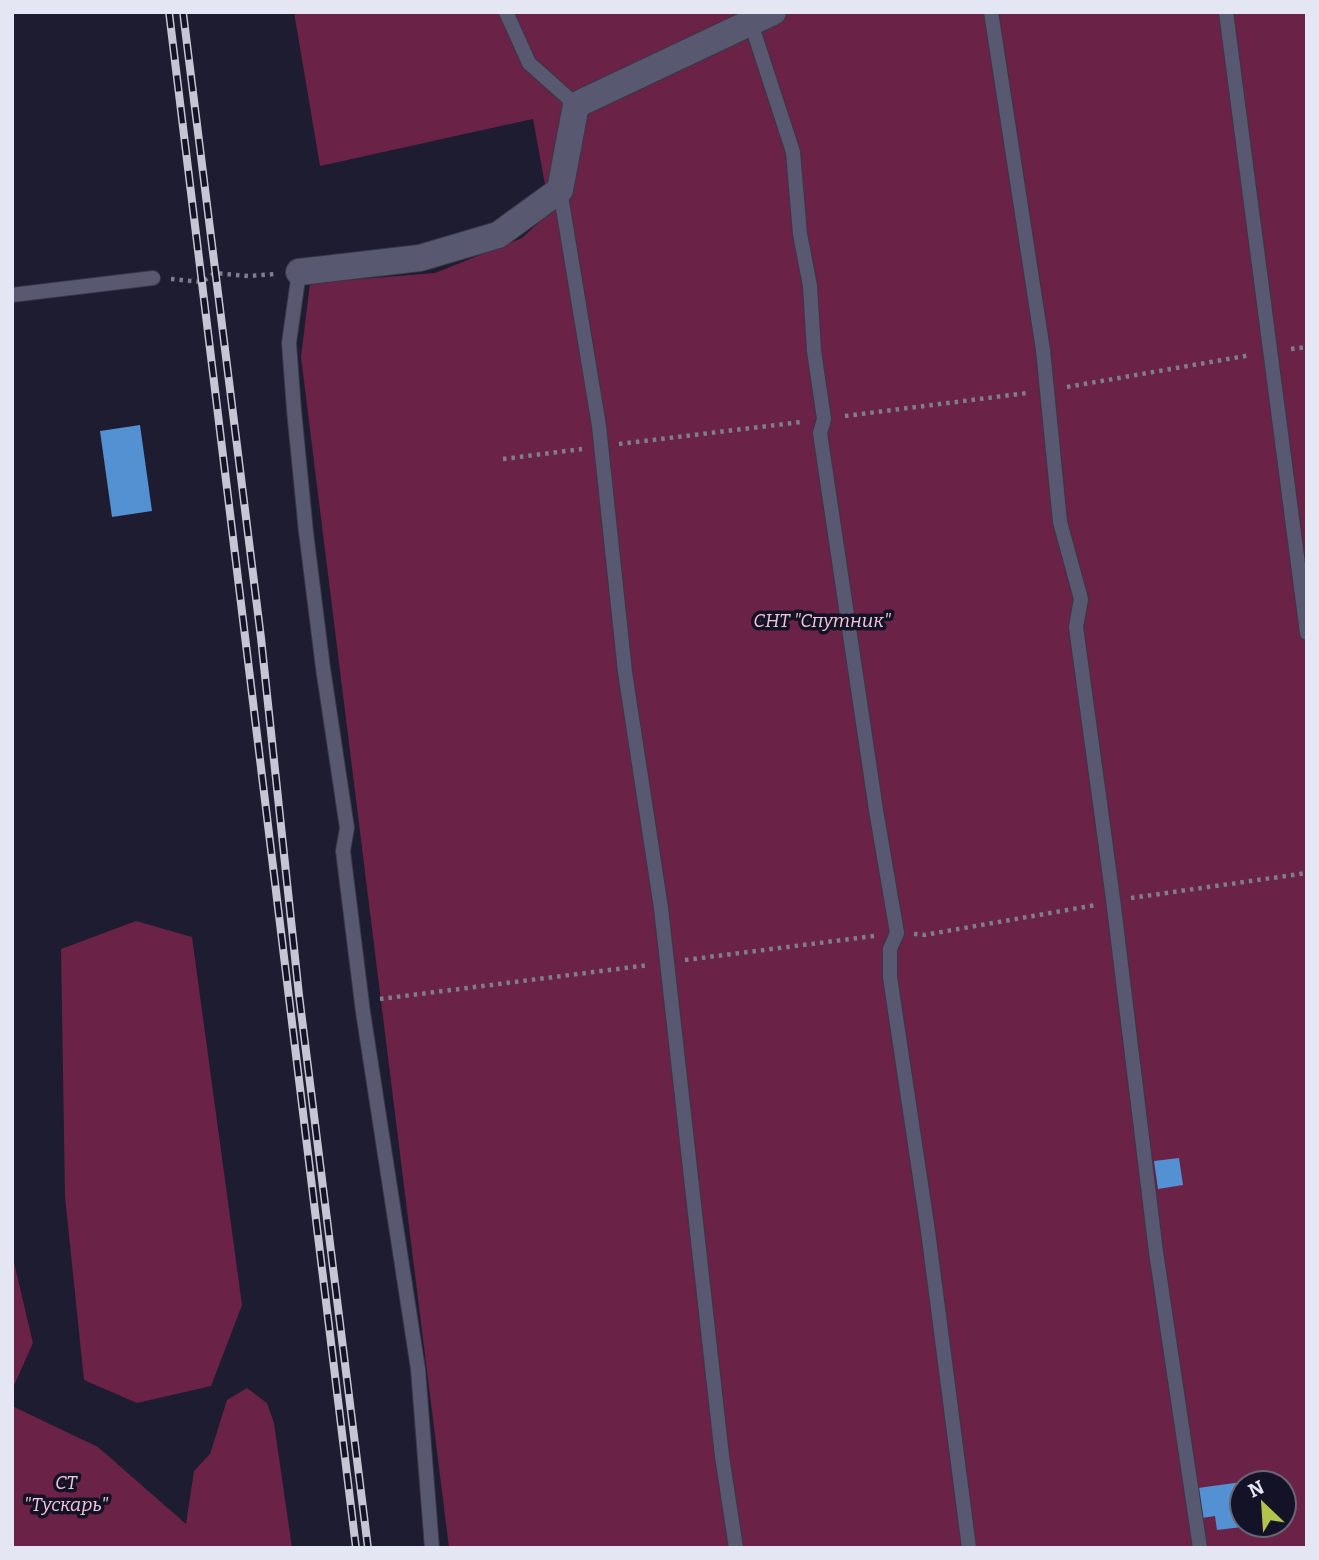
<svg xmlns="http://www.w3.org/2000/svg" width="1319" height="1560" viewBox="0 0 1319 1560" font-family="Bitter,serif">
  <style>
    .green { fill: #6a2246; fill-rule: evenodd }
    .building { fill: #5391d2 }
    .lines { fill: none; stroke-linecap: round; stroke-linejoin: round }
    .service-casing { stroke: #393748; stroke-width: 16 }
    .minor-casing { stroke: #393748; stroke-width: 28 }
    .path { stroke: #7e7e8f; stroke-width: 4.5; stroke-dasharray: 3.5 5; stroke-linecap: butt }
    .service { stroke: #585870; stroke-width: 14 }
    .minor { stroke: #585870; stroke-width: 26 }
    .rail-casing { stroke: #c5c5d4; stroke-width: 8 }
    .rail { stroke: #141226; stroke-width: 5; stroke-dasharray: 16; stroke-linecap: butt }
    .labels { text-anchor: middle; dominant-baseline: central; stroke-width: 7; stroke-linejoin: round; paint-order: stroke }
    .park-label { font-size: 19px; font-style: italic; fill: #f5c6d8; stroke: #141226 }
  </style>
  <rect width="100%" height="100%" fill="#1d1c30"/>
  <path class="green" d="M294 12H1307V1548H449L301 357 310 283 435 273 522 238 550 212 533 119 320 166ZM1242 1483H1284V1525H1242Z
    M136 921 192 937 242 1305 211 1386 137 1403 84 1380 65 1197 61 949Z
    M12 1254 33 1343 12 1390Z
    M247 1388 267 1403 274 1423 292 1548H12V1406L98 1447 186 1524 194 1471 210 1454 227 1400Z"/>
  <path class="building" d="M140 425 152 511 112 517 100 431Z
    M1179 1158 1183 1185 1158 1189 1154 1161Z
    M1242 1482V1527L1217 1530 1215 1516 1202 1518 1198 1488Z"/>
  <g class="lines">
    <g class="service-casing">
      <path id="service" d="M506 12 529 63 576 105
        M991 12 1043 350 1060 522 1081 599 1076 627 1113 899 1156 1252 1200 1548
        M1226 12 1307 633
        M751 23 793 152 800 234 810 286 814 351 824 419 820 433 876 810 897 933 890 949V977L928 1231 969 1548
        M560 190 599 426 625 672 661 908 722 1456 736 1548
        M299 272 289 343 294 410 306 532 323 668 347 828 343 851 363 1012 418 1369 432 1548
        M12 295 153 278"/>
    </g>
    <g class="minor-casing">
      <path id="minor" d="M299 272 420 258 498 235 560 190 576 105 773 12"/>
    </g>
    <path class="path" d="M171 279 202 282 215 273 248 276 275 274
      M1291 349 1307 347
      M1067 387 1251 355
      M845 416 1027 393
      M619 444 801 422
      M503 459 582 449
      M1131 898 1307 873
      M914 934 924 935 1096 905
      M685 960 874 936
      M380 999 649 965"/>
    <use href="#service" class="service"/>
    <use href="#minor" class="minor"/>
    <g class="rail-casing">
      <path id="rail" d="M169 12 356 1548
        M183 12 261 638 299 995 368 1548"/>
    </g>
    <use href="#rail" class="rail"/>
  </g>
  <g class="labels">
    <g class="park-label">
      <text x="822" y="620">СНТ "Спутник"</text>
      <text x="66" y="1482">СТ<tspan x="66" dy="22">"Тускарь"</tspan></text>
    </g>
  </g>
  <rect width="1319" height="1560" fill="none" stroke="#e5e6f4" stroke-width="28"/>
  <g transform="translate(1263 1504) rotate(335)"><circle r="33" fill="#141226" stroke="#686778" stroke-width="2"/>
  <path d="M0-5L12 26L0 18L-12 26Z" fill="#b2c34c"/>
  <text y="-10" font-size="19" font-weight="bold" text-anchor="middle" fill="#e5e6f4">N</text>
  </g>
</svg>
